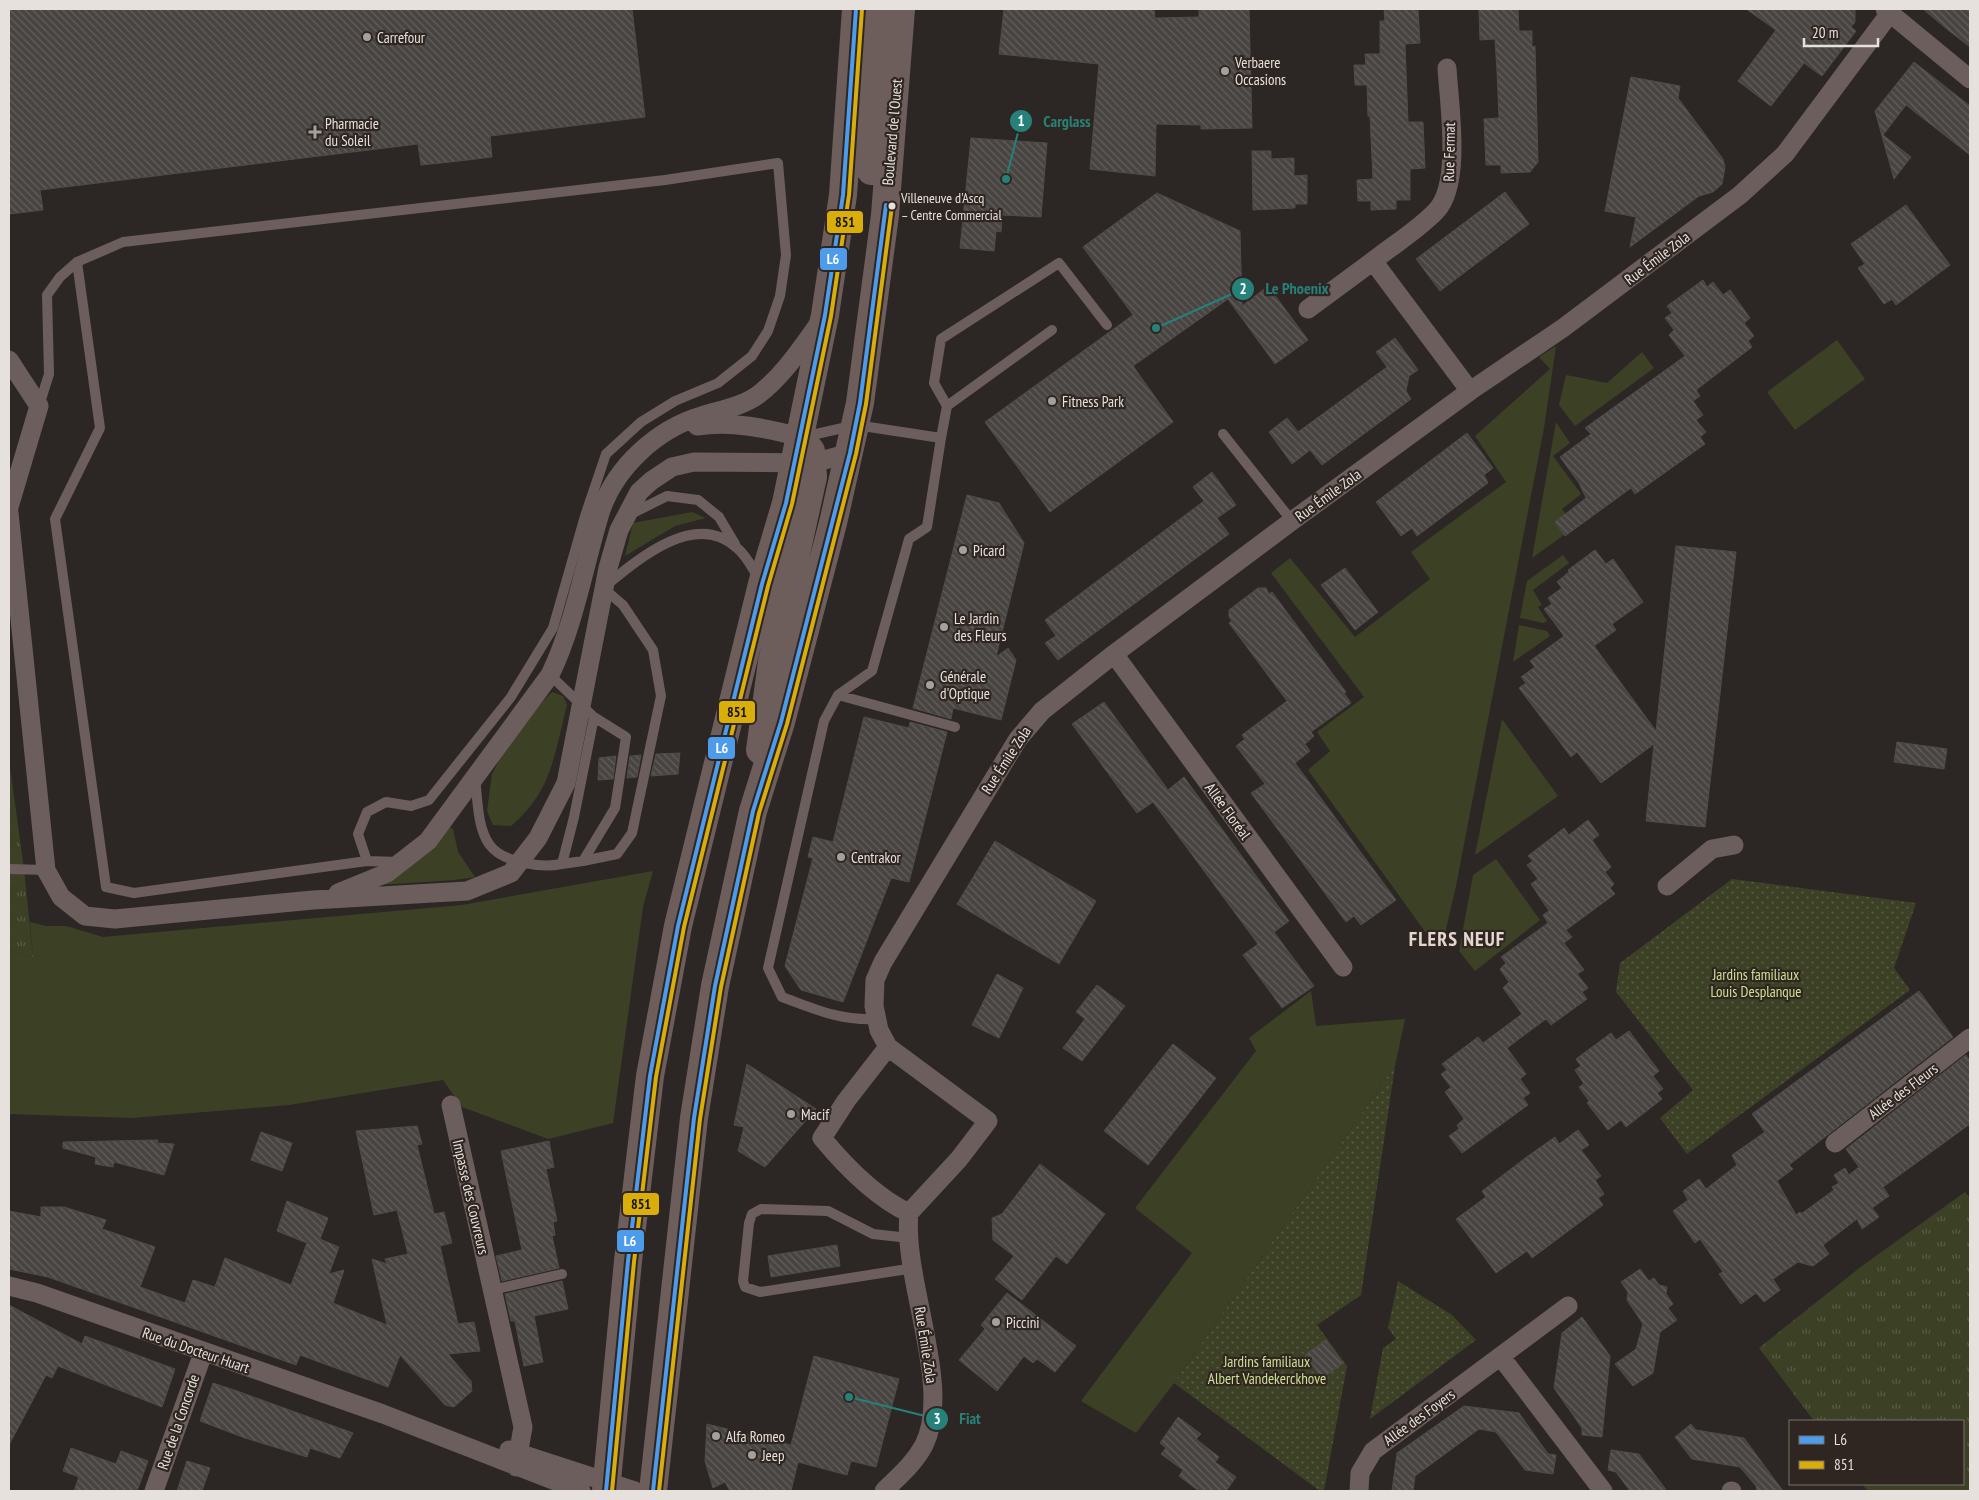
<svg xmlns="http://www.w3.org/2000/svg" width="1979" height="1500" viewBox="0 0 1979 1500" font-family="'PT Sans Narrow',sans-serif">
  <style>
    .grass { fill: #3c4126 }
    .park { fill: url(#park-tufts) }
    .garden { fill: url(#garden-dots) }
    .building { fill: url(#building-back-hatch); stroke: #4f4b49 }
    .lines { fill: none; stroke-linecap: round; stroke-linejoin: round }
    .lane { stroke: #6c5e5c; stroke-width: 10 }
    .street { stroke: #6c5e5c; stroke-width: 19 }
    .primary { stroke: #6d5e5c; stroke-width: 28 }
    .bus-1-casing { stroke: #2f2621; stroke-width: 8 }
    .bus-2-casing { stroke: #2f2621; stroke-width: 8 }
    .bus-1 { stroke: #4d9beb; stroke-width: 4 }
    .bus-2 { stroke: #d9ae0a; stroke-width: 4 }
    .poi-dot { fill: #a6a09c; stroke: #2f2621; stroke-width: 2 }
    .bus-dot { fill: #e7e1dd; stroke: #2f2621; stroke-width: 2 }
    .labels { text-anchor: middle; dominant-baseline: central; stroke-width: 4.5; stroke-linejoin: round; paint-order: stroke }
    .bus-label { font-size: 14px; fill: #e7e1dd; stroke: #2f2621; text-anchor: start }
    .poi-label { font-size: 15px; fill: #e7e1dd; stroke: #2f2621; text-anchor: start }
    .street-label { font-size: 15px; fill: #e7e1dd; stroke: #2f2621 }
    .park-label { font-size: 15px; fill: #cde08f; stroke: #2f2621 }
    .district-label { font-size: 20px; font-weight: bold; letter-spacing: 1px; fill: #e3d7cf; stroke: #2f2621 }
    .leader { fill: none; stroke: #258179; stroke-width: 2 }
    .callout-dot { fill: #258179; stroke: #2f2621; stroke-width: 2 }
    .mark-label { font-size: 15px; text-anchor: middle; font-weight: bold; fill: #fff }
    .callout-label { font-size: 16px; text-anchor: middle; font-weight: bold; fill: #258179; stroke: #2f2621; stroke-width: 4.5; stroke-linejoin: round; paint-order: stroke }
    .line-badge { stroke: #2f2621; stroke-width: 2 }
    .badge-label { font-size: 14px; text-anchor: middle; font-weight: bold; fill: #fff }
    .pale-badge-label { font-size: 14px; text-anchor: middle; font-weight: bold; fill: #111 }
  </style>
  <defs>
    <pattern id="park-tufts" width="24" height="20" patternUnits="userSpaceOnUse" patternTransform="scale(1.25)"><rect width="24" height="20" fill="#3c4126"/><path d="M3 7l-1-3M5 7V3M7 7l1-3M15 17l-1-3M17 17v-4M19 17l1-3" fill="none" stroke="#585c45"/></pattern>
    <pattern id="garden-dots" width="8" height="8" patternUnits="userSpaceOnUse" patternTransform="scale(1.25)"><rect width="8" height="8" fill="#3c4126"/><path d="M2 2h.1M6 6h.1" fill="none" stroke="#585c45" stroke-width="1.8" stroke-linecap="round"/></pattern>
    <pattern id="building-back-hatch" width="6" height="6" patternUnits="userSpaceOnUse" patternTransform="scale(1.25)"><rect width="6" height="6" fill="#484441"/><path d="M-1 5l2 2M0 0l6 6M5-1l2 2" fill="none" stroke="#625f5c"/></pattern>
  </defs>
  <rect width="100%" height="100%" fill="#2c2724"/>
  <path class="grass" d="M1837 340 1865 379 1795 430 1767 392Z
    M1556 346 1544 428 1456 886 1443 942 1437 948 1308 770 1330 751 1317 732 1364 697 1271 573 1290 558 1355 637 1430 579 1411 552 1506 482 1475 436 1550 369 1539 357Z
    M1642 352 1654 368 1575 426 1559 405 1566 375 1607 383Z
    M1556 422 1570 443 1553 456 1581 494 1562 509 1575 527 1532 558Z
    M692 512 706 518 675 526 625 556 633 523Z
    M1563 555 1569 563 1533 590 1542 605 1538 607 1547 621 1543 623 1520 618 1527 581Z
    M1519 625 1547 631 1550 636 1513 662Z
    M552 692 563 696 567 705C554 756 552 791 511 826L493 825 487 811 492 774 513 732Z
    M1502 719 1558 796 1475 855Z
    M447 825 453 829 458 852 475 877 454 880 377 885Z
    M1496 859 1540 920 1475 971 1459 951 1473 875Z
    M653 871 643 907 613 1123 548 1139 462 1107 443 1080 289 1105 132 1118 9 1114V950L33 957 30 922 46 926H66L103 937 462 905Z
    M1311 991 1316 1026 1405 1019 1395 1066 1174 1383 1136 1433 1081 1401 1192 1253 1135 1208 1256 1051 1249 1038Z"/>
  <path class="park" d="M9 760 24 869 33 957 9 950Z
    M1965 1192 1970 1198V1491H1868L1862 1484H1963V1421H1814L1759 1348 1862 1266Z"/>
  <path class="garden" d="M1732 879 1916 903 1894 968 1910 990 1687 1154 1660 1118 1693 1090 1616 992 1620 963Z
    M1395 1066 1361 1295 1317 1325 1347 1366 1324 1491H1320L1174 1383Z
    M1398 1281 1452 1315 1476 1340 1370 1419 1383 1348 1396 1339 1388 1328Z"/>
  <path class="building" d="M9 9H632L645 117 490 136 492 157 459 161 421 165 418 144 40 190 43 210 9 214Z
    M1004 9H1154L1155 18 1199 17V9H1249L1252 128 1201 129V125L1156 124 1155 176 1090 169 1099 64 999 54Z
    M1384 9H1418L1420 43 1405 44 1408 122H1423L1425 168 1410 169V200H1396V209L1371 210V201H1358L1357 180 1373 179 1370 116H1368L1367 85H1355L1354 65H1366L1365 54H1380V21H1385Z
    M1479 9H1518L1519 31H1532V47L1535 46 1538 162 1530 172 1501 173V165H1486L1484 119 1499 118 1497 71 1495 39 1480 40Z
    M1746 9H1855V22L1851 27 1856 31 1822 76 1804 63 1771 106 1738 81 1776 30Z
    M1923 9H1970V47L1948 30Z
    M1914 62 1970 106V155L1906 105 1883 135 1911 157 1894 179 1875 111Z
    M1631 77 1680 86 1678 98 1723 159 1725 167 1722 184 1713 192 1699 196 1630 247 1636 217 1605 211Z
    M971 138 1047 143 1041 217 1002 215 1001 232 996 231 994 251 960 248Z
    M1252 151H1271V159L1294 158V176L1307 175V204H1295V208L1253 210Z
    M1505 192 1529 224 1440 291 1416 259Z
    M1157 193 1240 231 1242 306 1268 286 1308 340 1275 364 1228 299 1133 366 1173 422 1050 512 985 422 1133 315 1083 247Z
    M1906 205 1950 265 1896 305 1892 299 1884 304 1858 268 1865 264 1851 244Z
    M1703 280 1707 287 1713 282 1723 295 1730 290 1750 318 1744 323 1754 336 1748 341 1752 347 1696 390 1700 396 1693 401 1703 415 1696 420 1706 432 1700 437 1705 444 1635 494 1631 488 1565 536 1555 522 1586 498 1579 483 1560 457 1591 434 1585 428 1685 356 1669 335 1674 330 1665 318 1672 313 1667 306Z
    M1395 338 1418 370 1409 376 1406 391 1411 399 1322 465 1310 450 1292 464 1269 432 1287 418 1298 432 1387 367 1376 352Z
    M1467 433 1493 468 1484 475 1488 483 1417 536 1412 528 1401 536 1376 502Z
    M1212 472 1236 505 1217 518 1229 534 1058 660 1045 643 1056 636 1045 620 1204 501 1193 487Z
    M967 495 999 503 1024 543 996 657 1008 648 1016 660 1001 720 953 708 951 719 913 708Z
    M1676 546 1736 552 1705 827 1646 821 1654 744 1601 783 1577 752 1571 757 1519 688 1526 683 1521 677 1535 667 1530 661 1564 636 1544 609 1552 604 1548 598 1562 588 1557 582 1569 572 1568 570 1595 550 1606 564 1613 559 1643 602 1612 624 1616 630 1594 646 1656 731Z
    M1345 568 1378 612 1355 630 1321 585Z
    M1258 588H1266L1269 594 1272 592 1346 692 1344 693 1351 703 1311 732 1314 736 1305 744 1310 751 1295 763 1396 900 1361 925 1354 916 1346 922 1251 793 1265 784 1236 746 1245 739 1242 735 1287 701 1229 623 1232 621 1229 617V610Z
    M1104 702 1168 790 1184 777 1289 921 1274 932 1314 986 1282 1008 1243 955 1258 944 1153 802 1137 813 1072 724Z
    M864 717 909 728 910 722 947 732 909 882 891 878 843 1002 801 990 785 966 813 858 808 857 813 837 833 842Z
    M1897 742 1947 749 1944 769 1894 762Z
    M680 753 678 774 651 776 656 754Z
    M641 755 637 777 627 778 630 756Z
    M616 756 613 779 598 780 599 758Z
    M1588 820 1599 835 1592 840 1611 867 1605 872 1614 884 1610 888 1615 894 1566 930 1572 937 1564 943 1584 970 1577 974 1588 988 1582 992 1587 999 1551 1025 1546 1019 1507 1048 1526 1074 1520 1079 1530 1093 1523 1098 1528 1105 1462 1153 1449 1136 1459 1129 1457 1125 1464 1119 1445 1092 1451 1087 1441 1074 1447 1070 1442 1064 1478 1037 1483 1043 1522 1014 1503 988 1509 982 1500 969 1506 963 1501 957 1548 923 1543 915 1549 911 1531 884 1538 879 1527 865 1533 861 1528 856 1564 828 1569 835Z
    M995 841 1096 901 1059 964 957 904Z
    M997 974 1023 988 999 1038 972 1025Z
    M1097 985 1125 1006 1082 1061 1063 1048 1085 1019 1076 1012Z
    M1919 991 1953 1037 1789 1165 1793 1169 1777 1181 1796 1215 1800 1212 1801 1214 1834 1190 1832 1187 1839 1183 1834 1175 1845 1168 1849 1175 1859 1167 1846 1149 1966 1055 1970 1061V1124L1883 1187 1889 1196 1872 1208 1879 1217 1862 1229 1857 1219 1823 1245 1829 1254 1813 1266 1798 1262 1773 1279 1780 1290 1764 1302 1756 1293 1741 1304 1719 1274 1723 1272 1700 1239 1695 1243 1673 1211 1688 1200 1683 1191 1699 1179 1706 1189 1737 1165 1732 1155 1765 1132 1752 1114Z
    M1629 1031 1659 1071 1653 1076 1663 1089 1657 1093 1662 1099 1626 1127 1621 1120 1608 1130 1587 1103 1589 1101 1579 1087 1584 1084 1575 1070 1581 1066 1576 1059 1611 1033 1616 1040Z
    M1173 1044 1216 1078 1148 1165 1104 1131Z
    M747 1064 816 1109 765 1167 738 1151 744 1127 734 1125Z
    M417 1126 422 1144 417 1145 434 1214 444 1212 452 1243 440 1246 458 1324 474 1322 480 1351 448 1354 471 1381 472 1391 454 1407 445 1405 400 1355 388 1387 300 1355 296 1365 48 1277 9 1269V1211L41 1217V1207H64L106 1220 102 1229 155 1247 140 1287 185 1303 193 1280 215 1287 225 1258 291 1285 307 1243 277 1231 287 1201 328 1218 320 1239 339 1247 329 1274 344 1270 333 1303 387 1325 372 1259 387 1264 385 1259 408 1254 397 1210 374 1215 356 1131Z
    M1578 1130 1589 1145 1581 1150 1601 1176 1595 1180 1604 1194 1598 1198 1603 1205 1532 1258 1527 1251 1496 1273 1456 1219 1486 1197 1482 1191 1528 1156 1555 1137 1559 1144Z
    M261 1132 292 1143 282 1171 251 1160Z
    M158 1140 157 1143 174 1144 164 1175 114 1162 113 1167 95 1164 96 1157 63 1148V1142Z
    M549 1141 554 1167 546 1169 557 1221 553 1222 555 1235 552 1236 559 1268 502 1281 496 1256 522 1250 501 1151Z
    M1040 1164 1105 1214 1067 1264 1056 1256 1022 1300 995 1279 1014 1256 993 1240 992 1218 1002 1214Z
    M837 1245 840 1266 771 1277 768 1256Z
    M1640 1269 1649 1281 1654 1278 1659 1285 1667 1287 1666 1294 1673 1304 1668 1308 1677 1320 1660 1332 1653 1373 1633 1386 1615 1364 1636 1349 1643 1324 1627 1300 1628 1292 1621 1282Z
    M562 1281 568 1309 534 1316 543 1362 524 1366 515 1321H511L505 1294Z
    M1007 1293 1076 1346 1055 1372 1037 1359 1033 1363 1024 1356 997 1391 959 1360 985 1329 981 1325Z
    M9 1305 82 1344 85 1336 175 1369 162 1407 58 1366 52 1378 46 1375 9 1445Z
    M1582 1317 1610 1356 1602 1437 1582 1435V1428L1554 1388 1562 1333Z
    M1326 1340 1343 1363 1322 1378 1305 1355Z
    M814 1356 899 1379 876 1467 851 1461 847 1475 798 1462 791 1491H730L725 1482 713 1488 705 1461 707 1424 791 1445Z
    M213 1383 237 1391 353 1433 340 1458 310 1448 307 1457 245 1438 200 1421Z
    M1464 1406 1519 1413 1548 1454 1556 1455 1553 1474 1525 1470 1496 1432 1479 1429 1415 1476 1413 1491H1392L1397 1453Z
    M1178 1417 1201 1434 1196 1439 1219 1457 1215 1462 1236 1477 1226 1491H1199L1179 1476 1183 1470 1161 1454 1166 1448 1160 1443Z
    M1691 1424 1696 1430 1744 1438 1783 1491H1757L1756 1486 1740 1467 1692 1459 1675 1437Z
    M71 1448 116 1464 121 1451 148 1461 137 1491H74L79 1477 63 1471Z
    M1611 1450 1639 1454 1667 1491H1630L1616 1472 1608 1470Z
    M187 1461 210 1468 202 1491H177Z"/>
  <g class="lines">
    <path class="lane" d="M77 262 100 428 55 519 106 887 134 893 367 861 399 862
      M39 406 49 374 47 295 60 277 77 262 123 242 665 180 778 163 786 255 780 296 768 331 752 356 718 383 675 401 641 422 606 454 585 516 553 628 511 697 429 800 411 806 386 802 367 812 358 834 367 861
      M947 406 1052 330
      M1223 434 1292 521
      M803 437 856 425 941 438 927 527 909 539 872 671 838 695
      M941 438 947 406 934 383 941 339 1059 263 1107 325
      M629 515 667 496 698 500 719 517 735 544
      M475 779C478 800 477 826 489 844 502 863 541 868 562 864L574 817 594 717 550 675
      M583 861 617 854 632 833 661 696 653 650 623 605 603 588C637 560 695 509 737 548 747 556 752 568 759 579
      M562 864 583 861 615 808 626 737 594 717
      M9 869 46 870
      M876 1019C840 1021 815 1009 782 997L768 968 824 721 838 695 955 727
      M909 1238 873 1234 828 1211 761 1209 752 1214 749 1223 743 1281 745 1287 760 1292 914 1268
      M492 1290 562 1274"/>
    <path class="street" d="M1885 9 1970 79
      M1447 68C1449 104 1462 184 1436 211 1418 230 1393 245 1373 261L1470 391
      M1308 309 1373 261
      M9 360 39 406 9 507
      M697 426C732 421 766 428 800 437
      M9 513 46 870 61 897 85 916 115 919 313 900 467 891 511 873 538 838 566 783 608 568 619 530 639 492 651 481 672 467 694 462 813 463 850 453
      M1114 654 1343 967
      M1667 886 1712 849 1734 845
      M338 893 387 873 428 841 550 675C575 623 584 565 601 510 616 467 657 429 701 416 720 410 741 407 758 395 783 376 802 347 820 322
      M888 1047 846 1101 822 1138C846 1167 875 1197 909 1213
      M451 1105 523 1427 516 1467
      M1835 1143 1970 1038
      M9 1286 37 1293 383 1414 581 1491
      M1501 1357 1603 1491
      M509 1450 635 1491
      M154 1491 203 1353
      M884 1491C898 1477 914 1464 924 1445 953 1387 902 1279 909 1213L959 1159 988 1121 888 1047 879 1030 874 1006 875 980 883 962 1018 739 1042 711 1114 654 1292 521 1470 391 1563 328 1740 195 1785 154 1890 13
      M1359 1491 1360 1473 1373 1451 1568 1306
      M1731 1491H1732"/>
    <path class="primary" d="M871 171 881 9
      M760 750 772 662 813 477 811 451 800 437
      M606 1491 628 1261 650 1076 678 926 762 584 786 503 825 315 843 195 856 9
      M653 1491 694 1118 715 986 753 811 781 722 833 523 860 403 885 215 901 9"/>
    <g class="bus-1-casing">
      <path id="bus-1" d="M606 1491 628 1261 650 1076 678 926 762 584 786 503 825 315 843 195 856 9
        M653 1491 694 1118 715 986 753 811 781 722 850 453 860 403 886 205"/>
    </g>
    <g class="bus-2-casing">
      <path id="bus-2" d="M612 1491 634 1262 656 1077 684 927 768 586 792 504 831 316 849 195 862 9
        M659 1491 700 1119 721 987 759 813 787 724 856 454 866 404 892 206"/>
    </g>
    <use href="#bus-1" class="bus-1"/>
    <use href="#bus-2" class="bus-2"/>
  </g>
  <g class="poi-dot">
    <circle cx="367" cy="37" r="5"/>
    <circle cx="1225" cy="71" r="5"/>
    <path d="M312.5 124.5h5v5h5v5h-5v5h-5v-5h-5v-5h5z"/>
    <circle cx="1052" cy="401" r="5"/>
    <circle cx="963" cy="550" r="5"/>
    <circle cx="944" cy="627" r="5"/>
    <circle cx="930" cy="685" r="5"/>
    <circle cx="841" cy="857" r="5"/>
    <circle cx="791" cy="1114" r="5"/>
    <circle cx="996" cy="1322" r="5"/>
    <circle cx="716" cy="1436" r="5"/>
    <circle cx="752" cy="1455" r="5"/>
  </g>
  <circle class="bus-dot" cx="892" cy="206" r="4.5"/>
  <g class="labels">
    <g class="bus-label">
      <text x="901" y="198">Villeneuve d'Ascq<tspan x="901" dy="17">– Centre Commercial</tspan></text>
    </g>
    <g class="poi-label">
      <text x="377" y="37">Carrefour</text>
      <text x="1235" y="62">Verbaere<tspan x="1235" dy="17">Occasions</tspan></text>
      <text x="325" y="123">Pharmacie<tspan x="325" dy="17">du Soleil</tspan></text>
      <text x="1062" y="401">Fitness Park</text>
      <text x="973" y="550">Picard</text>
      <text x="954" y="618">Le Jardin<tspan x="954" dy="17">des Fleurs</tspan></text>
      <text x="940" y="676">Générale<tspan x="940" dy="17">d'Optique</tspan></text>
      <text x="851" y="857">Centrakor</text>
      <text x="801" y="1114">Macif</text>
      <text x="1006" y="1322">Piccini</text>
      <text x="726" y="1436">Alfa Romeo</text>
      <text x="762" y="1455">Jeep</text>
    </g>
    <g class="street-label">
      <text transform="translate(892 132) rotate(-85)">Boulevard de l'Ouest</text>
      <text transform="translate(1449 152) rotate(-89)">Rue Fermat</text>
      <text transform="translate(1657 258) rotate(-37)">Rue Émile Zola</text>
      <text transform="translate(1328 495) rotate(-36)">Rue Émile Zola</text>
      <text transform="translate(1006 760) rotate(-57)">Rue Émile Zola</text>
      <text transform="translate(1228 811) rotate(54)">Allée Floréal</text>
      <text transform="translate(1903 1091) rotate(-37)">Allée des Fleurs</text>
      <text transform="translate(471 1197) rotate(77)">Impasse des Couvreurs</text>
      <text transform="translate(926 1345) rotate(81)">Rue Émile Zola</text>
      <text transform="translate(196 1350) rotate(19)">Rue du Docteur Huart</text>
      <text transform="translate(1419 1417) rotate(-36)">Allée des Foyers</text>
      <text transform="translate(178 1422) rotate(-71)">Rue de la Concorde</text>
    </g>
    <g class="park-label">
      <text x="1756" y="974">Jardins familiaux<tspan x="1756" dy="17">Louis Desplanque</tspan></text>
      <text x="1267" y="1361">Jardins familiaux<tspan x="1267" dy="17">Albert Vandekerckhove</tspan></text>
    </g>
    <g class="district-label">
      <text x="1457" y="939">FLERS NEUF</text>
    </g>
  </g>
  <path class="leader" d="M1006 179L1021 121M1156 328L1243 289M849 1397L937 1419"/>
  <g class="callout-dot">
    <circle cx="1006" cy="179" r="5"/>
    <circle cx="1156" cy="328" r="5"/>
    <circle cx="849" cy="1397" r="5"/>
    <circle cx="1021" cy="121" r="12"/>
    <circle cx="1243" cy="289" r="12"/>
    <circle cx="937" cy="1419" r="12"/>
  </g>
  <g class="mark-label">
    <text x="1021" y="126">1</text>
    <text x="1243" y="294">2</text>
    <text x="937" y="1424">3</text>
  </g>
  <g class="callout-label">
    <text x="1067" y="127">Carglass</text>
    <text x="1297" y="294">Le Phoenix</text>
    <text x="970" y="1424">Fiat</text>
  </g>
  <g class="line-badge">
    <rect x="826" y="210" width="38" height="24" rx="5" fill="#d9ae0a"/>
    <rect x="819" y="247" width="29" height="24" rx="5" fill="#4d9beb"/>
    <rect x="718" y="700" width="38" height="24" rx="5" fill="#d9ae0a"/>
    <rect x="707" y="736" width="29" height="24" rx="5" fill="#4d9beb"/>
    <rect x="622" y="1192" width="38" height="24" rx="5" fill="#d9ae0a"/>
    <rect x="616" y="1229" width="29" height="24" rx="5" fill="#4d9beb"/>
  </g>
  <g class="badge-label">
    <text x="833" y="264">L6</text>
    <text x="722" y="753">L6</text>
    <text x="630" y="1246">L6</text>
  </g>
  <g class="pale-badge-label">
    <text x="845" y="227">851</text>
    <text x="737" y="717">851</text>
    <text x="641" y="1209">851</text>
  </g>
  <rect width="1979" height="1500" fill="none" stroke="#e7e1dd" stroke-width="20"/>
  <rect x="1789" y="1420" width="175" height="65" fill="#2f2621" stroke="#79716c"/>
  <rect x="1799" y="1436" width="25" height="8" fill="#4d9beb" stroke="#79716c"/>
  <text x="1834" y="1445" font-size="15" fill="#e7e1dd">L6</text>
  <rect x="1799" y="1461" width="25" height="8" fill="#d9ae0a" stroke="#79716c"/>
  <text x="1834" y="1470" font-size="15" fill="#e7e1dd">851</text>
  <path d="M1804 38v8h74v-8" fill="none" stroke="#e7e1dd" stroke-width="2.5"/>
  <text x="1812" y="38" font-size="15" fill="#e7e1dd" stroke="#2f2621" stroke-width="4" paint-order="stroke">20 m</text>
</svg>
